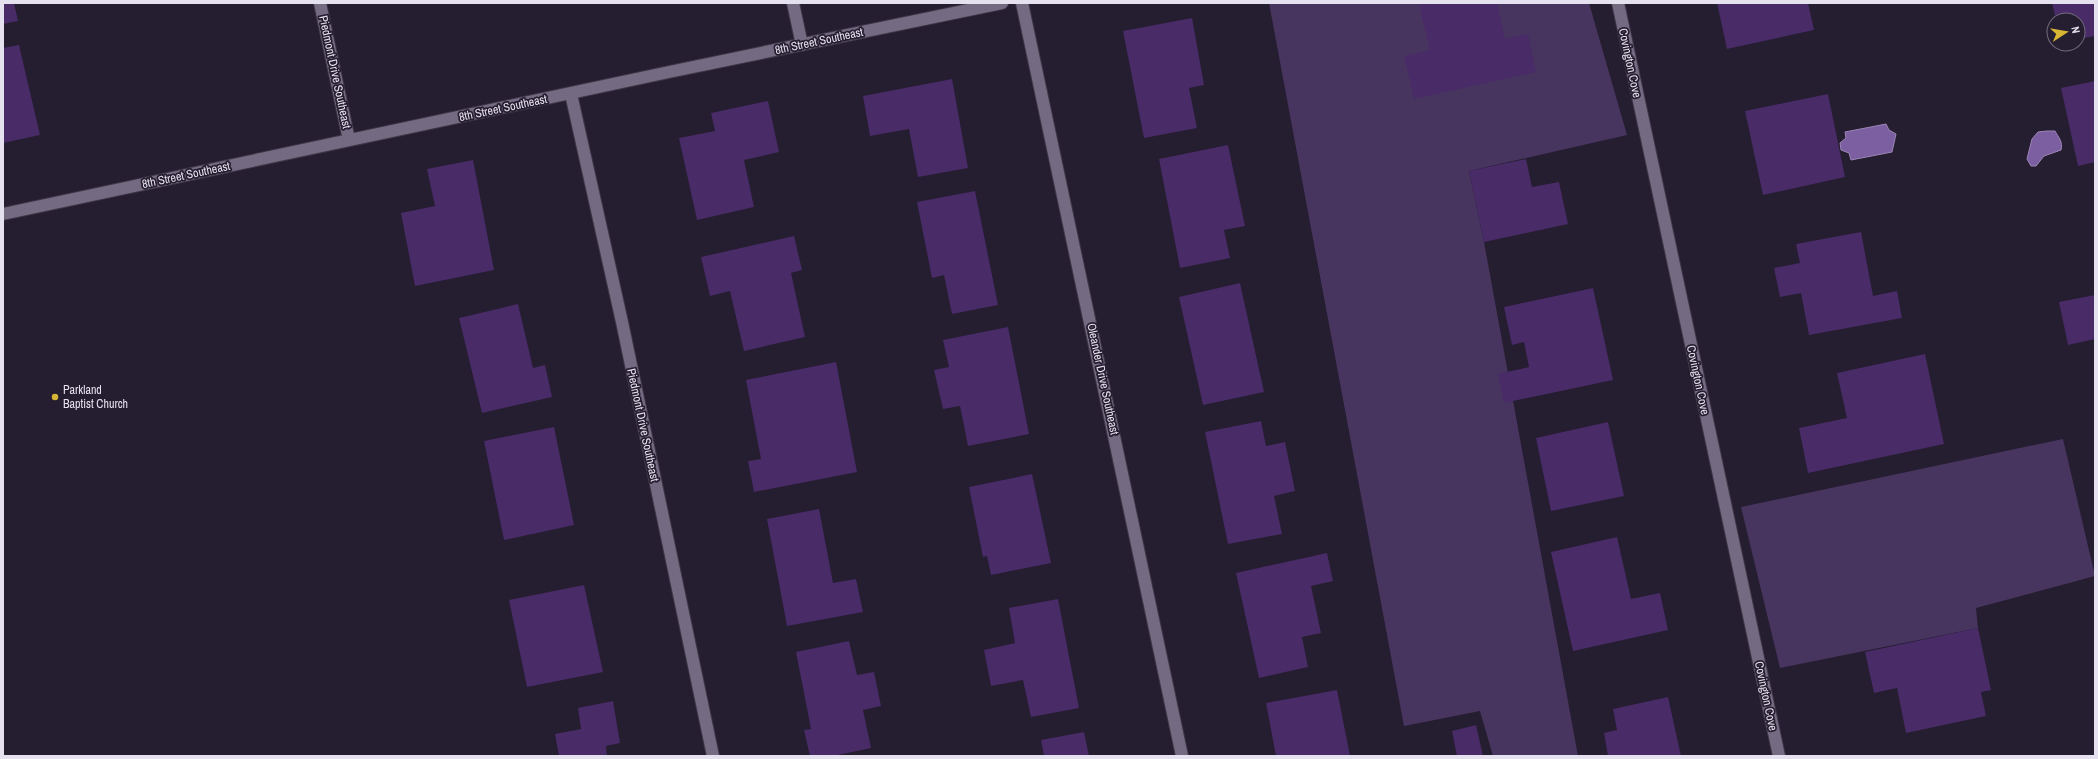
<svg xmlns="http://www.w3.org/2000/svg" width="2098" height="759" viewBox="0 0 2098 759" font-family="'Archivo Narrow',sans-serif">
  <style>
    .green { fill: #48355f }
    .water { fill: #7c5fa0; stroke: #9c86b7 }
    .building { fill: #482b67 }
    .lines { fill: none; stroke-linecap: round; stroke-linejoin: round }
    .minor-casing { stroke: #3e3747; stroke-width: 14 }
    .minor { stroke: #746a81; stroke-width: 12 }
    .poi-dot { fill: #d6b534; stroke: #251d30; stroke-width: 1.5 }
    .labels { text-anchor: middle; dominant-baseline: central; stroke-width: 3.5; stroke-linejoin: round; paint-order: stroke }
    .street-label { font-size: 12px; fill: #e6e1ee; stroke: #251d30 }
    .poi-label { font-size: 12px; fill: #e6e1ee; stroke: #251d30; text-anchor: start }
  </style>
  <rect width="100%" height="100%" fill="#251d30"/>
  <path class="green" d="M1269 3H1589L1627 135 1469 171 1484 242 1578 756H1493L1480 711 1404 726Z
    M2063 439 2095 576 1976 608 1978 628 1780 668 1741 507Z"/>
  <path class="water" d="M1886 124 1889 130 1896 134 1892 152 1851 160 1849 153 1841 150 1840 143 1846 138 1845 132Z
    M2047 131H2055C2059 138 2063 142 2061 150L2044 156 2036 166H2031L2027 159 2032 139 2038 132Z"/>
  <path class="building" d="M3 3H14L18 21 3 24Z
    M1427 3H1497L1505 39 1528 34 1536 72 1414 99 1404 56 1430 50 1419 5Z
    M1717 3H1808L1814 30 1727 49Z
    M2052 3H2095V36L2078 39V20H2056Z
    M1192 18 1204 85 1189 88 1197 128 1144 138 1123 31Z
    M19 45 40 135 3 143V48Z
    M952 79 968 168 918 177 909 129 870 136 863 96Z
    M2095 81V162L2078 166 2061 88Z
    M1828 94 1845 177 1763 195 1745 111Z
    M768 101 779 152 744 160 754 207 697 220 679 138 715 131 711 113Z
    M1228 145 1245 226 1224 230 1230 258 1180 268 1159 159Z
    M1526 159 1532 187 1559 182 1568 224 1484 242 1469 171Z
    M473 160 494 270 415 286 401 213 435 206 427 169Z
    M975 191 998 305 952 314 944 275 932 278 917 202Z
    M1861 232 1873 296 1897 291 1902 318 1809 335 1801 293 1780 297 1774 268 1800 263 1796 244Z
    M794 236 802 270 791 273 805 337 744 351 730 291 710 296 701 257Z
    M1240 283 1264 392 1203 405 1179 297Z
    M1593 288 1613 380 1504 403 1498 374 1529 367 1524 342 1512 345 1504 307Z
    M2095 295V339L2068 345 2059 302Z
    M518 304 533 368 545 365 552 397 482 413 459 318Z
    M1008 327 1029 434 968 446 960 406 943 409 934 370 949 367 943 340Z
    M1925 354 1944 444 1808 473 1799 428 1847 418 1837 373Z
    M836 362 857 472 754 492 748 461 761 459 746 380Z
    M1261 421 1266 446 1285 442 1295 491 1274 496 1282 534 1228 544 1205 432Z
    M1608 422 1624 496 1551 511 1536 438Z
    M554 427 574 525 504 540 484 441Z
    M1032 474 1051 563 991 575 987 556 983 557 969 487Z
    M819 509 833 583 856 579 863 612 787 626 767 519Z
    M1617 537 1631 599 1660 593 1668 630 1573 651 1551 552Z
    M1327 553 1333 581 1311 586 1321 633 1302 637 1308 667 1259 678 1236 573Z
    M584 585 603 672 527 687 509 600Z
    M1058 599 1079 708 1031 717 1023 680 991 686 984 650 1015 643 1009 608Z
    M1978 628 1991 690 1981 692 1986 716 1906 733 1897 688 1874 693 1865 652Z
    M849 641 857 675 874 672 881 706 863 710 871 748 833 756H810L804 730 811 729 796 652Z
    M1337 690 1350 756H1276L1266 703Z
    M1668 697 1681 756H1608L1604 733 1617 730 1613 709Z
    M613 701 620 743 606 746 607 756H559L555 734 581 729 578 708Z
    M1476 725 1483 756H1457L1452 731Z
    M1084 732 1089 756H1044L1041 740Z"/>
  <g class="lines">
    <g class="minor-casing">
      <path id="minor" d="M320 3 349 140
        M793 3 802 45
        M1022 3 1182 756
        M1618 3 1779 756
        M571 94 622 322 713 756
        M3 214 669 72 1002 3"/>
    </g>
    <use href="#minor" class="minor"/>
  </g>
  <circle class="poi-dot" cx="55" cy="397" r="4"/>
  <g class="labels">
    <g class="street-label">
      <text transform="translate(819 41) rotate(-12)">8th Street Southeast</text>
      <text transform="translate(1630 63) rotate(78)">Covington Cove</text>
      <text transform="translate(335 72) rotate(78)">Piedmont Drive Southeast</text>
      <text transform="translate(503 108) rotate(-12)">8th Street Southeast</text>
      <text transform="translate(186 175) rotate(-12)">8th Street Southeast</text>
      <text transform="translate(1103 379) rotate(78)">Oleander Drive Southeast</text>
      <text transform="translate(1698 380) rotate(78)">Covington Cove</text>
      <text transform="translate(643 425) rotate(78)">Piedmont Drive Southeast</text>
      <text transform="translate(1766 696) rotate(78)">Covington Cove</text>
    </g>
    <g class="poi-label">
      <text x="63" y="390">Parkland<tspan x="63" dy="14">Baptist Church</tspan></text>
    </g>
  </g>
  <rect width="2098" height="759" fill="none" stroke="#e6e1ee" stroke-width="8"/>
  <g transform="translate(2066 32) rotate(78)"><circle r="19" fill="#251d30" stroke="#726b7c"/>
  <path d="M0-3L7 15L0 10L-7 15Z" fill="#d6b534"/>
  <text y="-6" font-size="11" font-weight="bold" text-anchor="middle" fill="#e6e1ee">N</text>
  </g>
</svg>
